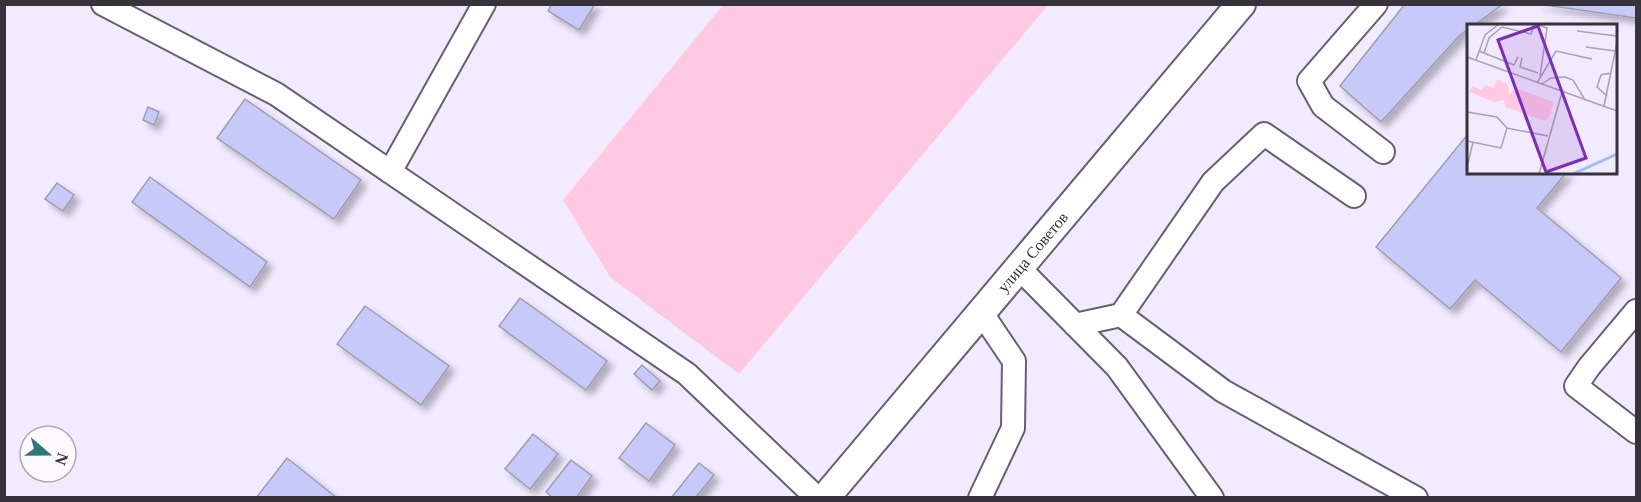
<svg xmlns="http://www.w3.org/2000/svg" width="1641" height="502" viewBox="0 0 1641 502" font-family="'Times New Roman',serif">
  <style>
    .green { fill: #ffc9e4 }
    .building { fill: #c7c9f8; stroke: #9c9db1; stroke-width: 1.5; filter: url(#shadow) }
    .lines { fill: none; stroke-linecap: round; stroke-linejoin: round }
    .minor-casing { stroke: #686072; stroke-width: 26 }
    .major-casing { stroke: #686072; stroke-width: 32 }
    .minor { stroke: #fff; stroke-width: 22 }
    .major { stroke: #fff; stroke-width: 28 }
    .labels { text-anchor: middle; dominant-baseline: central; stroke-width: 6; stroke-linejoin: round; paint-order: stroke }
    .street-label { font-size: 16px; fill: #36333b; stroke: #fcfaff }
    .inset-river { fill: none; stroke: #9ebdf5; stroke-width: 3 }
    .inset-road { fill: none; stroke: #a7a1b0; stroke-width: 1.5 }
    .view { fill: #7b2cbf; fill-opacity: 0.15; stroke: #7b2cbf; stroke-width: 3 }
    .inset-edge { fill: none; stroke: #36333b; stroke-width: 3 }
  </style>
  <defs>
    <filter id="shadow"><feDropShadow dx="5.5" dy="5.5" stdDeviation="3" flood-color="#0004"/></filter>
  </defs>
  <rect width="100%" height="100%" fill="#f2eafe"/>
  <path class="green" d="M723 5H1048L739 374 610 277 563 200Z"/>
  <path class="building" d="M552 4H595L579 30 548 11Z
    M1405 4H1503L1473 26H1468V29L1460 35 1381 122 1340 86Z
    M1538 4H1636V18Z
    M245 99 361 180 334 219 217 138Z
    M148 107 159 112 154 125 143 120Z
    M1468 134V172H1567L1537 208 1621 278 1561 352 1475 280 1450 309 1376 247Z
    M150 177 267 262 250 287 132 202Z
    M57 183 74 195 63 211 45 199Z
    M520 298 607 361 586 390 499 326Z
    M365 306 449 366 421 405 337 344Z
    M642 365 660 381 652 390 634 374Z
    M646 423 675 445 649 481 619 458Z
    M533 434 558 454 530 489 505 469Z
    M287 458 337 498H256Z
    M571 460 592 476 576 498H553L546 492Z
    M699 463 714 475 695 498H671Z"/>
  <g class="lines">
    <g class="minor-casing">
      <path id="minor" d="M103 4 276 94 687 374 817 498
        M1376 4 1309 81 1323 106 1383 152
        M390 172 484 4
        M1018 267 1117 367 1212 498
        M1636 311 1589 367 1576 386 1636 432
        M1121 315 1213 182 1264 134 1354 196
        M1075 325 1121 315 1223 391 1416 498
        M980 498 1013 428 1014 361 981 312"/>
    </g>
    <g class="major-casing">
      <g id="major">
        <path id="s1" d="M825 498 1241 4"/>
      </g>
    </g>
    <use href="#minor" class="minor"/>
    <use href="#major" class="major"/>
  </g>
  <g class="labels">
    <g class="street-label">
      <text stroke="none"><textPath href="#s1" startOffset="322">улица Советов</textPath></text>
    </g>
  </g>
  <g transform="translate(1467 24)">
    <rect width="150" height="150" fill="#f2eafe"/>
    <path d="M30 55 41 61 42 71 48 64 87 78 83 91 78 97 38 83 37 76 27 78 3 68 5 62 14 66 19 61 27 64Z" fill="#ffc9e4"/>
    <path class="inset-river" d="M106 150 150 130"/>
    <path class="inset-road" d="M72 1 80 4 73 52M110 7 150 12M119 23 148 27M12 27 47 41 51 33M17 29 22 14 35 3 64 10 67 0M0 33 150 87M55 34 53 43 71 49M9 36 18 11 32 0M70 59 89 27 125 35M75 60 84 54 98 53 106 56 118 76M140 72 130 63 134 51 144 49M137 82 150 18M0 88 30 93 40 104M0 117 34 124 40 104 81 112M1 140 6 118M72 150 95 68"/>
    <path class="view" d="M71 2 119 134 79 148 31 16Z"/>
    <rect width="150" height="150" class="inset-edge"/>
  </g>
  <rect width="1641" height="502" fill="none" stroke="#36333b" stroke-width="12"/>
  <g transform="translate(48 454) rotate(110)"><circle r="28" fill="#fcfaff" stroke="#adaab1" stroke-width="1.5"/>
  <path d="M0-4.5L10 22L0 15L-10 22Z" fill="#2d777a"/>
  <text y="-9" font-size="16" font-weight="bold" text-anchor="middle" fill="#36333b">N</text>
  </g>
</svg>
